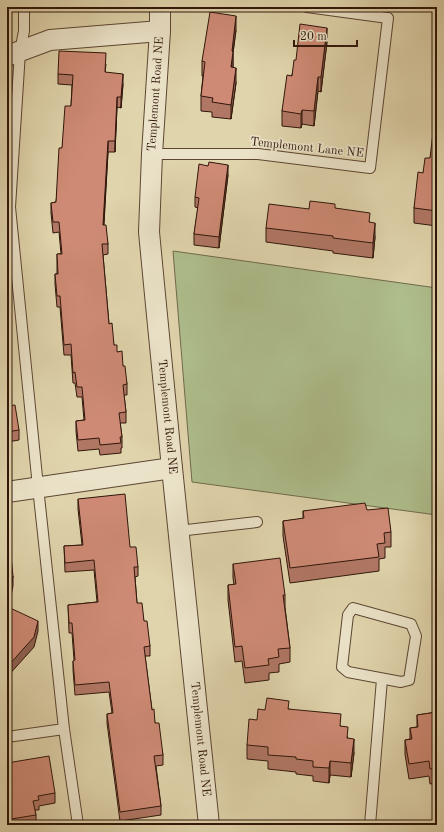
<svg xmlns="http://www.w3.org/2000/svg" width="444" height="832" viewBox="0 0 444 832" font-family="'Old Standard TT',serif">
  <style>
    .green { fill: #aebd8c; stroke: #6f6a4b }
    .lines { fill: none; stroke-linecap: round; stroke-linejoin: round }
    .service-casing { stroke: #5c4632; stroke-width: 12 }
    .minor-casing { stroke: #5c4632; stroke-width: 22 }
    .service { stroke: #ebe3c9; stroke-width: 10 }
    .minor { stroke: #ebe3c9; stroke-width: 20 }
    .wall { fill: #b17765; stroke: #30160a }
    .shaded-wall { fill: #906152; stroke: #30160a }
    .building { fill: #ce8a75; stroke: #30160a }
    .labels { text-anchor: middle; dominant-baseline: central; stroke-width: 3.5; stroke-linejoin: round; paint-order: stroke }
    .street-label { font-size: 12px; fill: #30160a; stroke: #ebe3c9 }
  </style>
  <rect width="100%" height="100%" fill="#e0d4ac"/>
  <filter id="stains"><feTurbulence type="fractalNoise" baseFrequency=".005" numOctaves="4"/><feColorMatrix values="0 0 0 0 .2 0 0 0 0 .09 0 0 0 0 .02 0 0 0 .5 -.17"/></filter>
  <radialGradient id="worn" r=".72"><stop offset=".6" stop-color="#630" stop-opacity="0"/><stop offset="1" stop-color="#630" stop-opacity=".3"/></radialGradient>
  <path class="green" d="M173 251 437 288V515L192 482Z"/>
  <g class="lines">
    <g class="service-casing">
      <path id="service" d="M24 7V31L20 52 10 207 38 487 64 729 78 825
        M152 154H258L370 168 388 18 307 7
        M178 531 257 522
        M353 608 411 624 416 636 409 680 401 682 348 672 342 667 348 615Z
        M7 737 64 729
        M370 825 382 679"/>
    </g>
    <g class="minor-casing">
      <g id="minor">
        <path id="s1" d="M160 7V31L152 154 149 232 156 305 172 468 209 825"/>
        <path d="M7 56 50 40 160 31"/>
        <path d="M7 492 172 468"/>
      </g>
    </g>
    <use href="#service" class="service"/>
    <use href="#minor" class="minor"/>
  </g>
  <path class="wall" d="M236 30 233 53V68L236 83 231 119 212 117V112L201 111V96L203 76H202V61Z
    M327 42 321 92 318 91 314 126 302 124 301 128 282 126V111L296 60Z
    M437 57V87H435V72Z
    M106 64 105 73 123 84 121 108 117 107 115 152H108L104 225 108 244V254L103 255 109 324 114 345 123 366 127 384V395H124L126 412V423H120L122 437V448H121V453L100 455 99 449 78 451 76 431V421L84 420 82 397H77L75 383H73L71 355H64L60 307H57L55 284V274H57V254H61L59 232 53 233 51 213V203L56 202 62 148 71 106 72 85 58 84V74Z
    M437 124V226L414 223V208L423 173 430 158Z
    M228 175 219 248 194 245V234L198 208 195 207V197Z
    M335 208 370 222 375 237 373 258 333 253V251L266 242V228L309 209Z
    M7 406 19 430V440L7 442Z
    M78 499 130 547 138 567V576L135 577 137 603 144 621 150 646V656H145L152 710 163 755V765L156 766 161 806V815L120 821 107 723V714L112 713 109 692 75 695 73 670V661L74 660 72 633H69L68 605 97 602 94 570 65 572 64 546 82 545 78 509Z
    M367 510 391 532V547H385V558L379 559V571L290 583 283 536V521L303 519V511Z
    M435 542H437V556H435Z
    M233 564 285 595V607L290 648V662L279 664V672L269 673V680L245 683 242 661 235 662 228 600V585H234L233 578Z
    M289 709 341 726 348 738 354 753 351 777 330 775 329 783 313 781V776L296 774V772L268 769V761L247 759V745L257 720 265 710Z
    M437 712V783L430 784 429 776 409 779 405 754V740L410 739V728L417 727V715Z
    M7 763 55 793V803L39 806V810H35L36 815V825H10V822H7Z"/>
  <path class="shaded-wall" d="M236 16V30L233 53V66L231 82 232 51Z
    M327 28V42L321 92V77Z
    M236 68V83L231 119V105Z
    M123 74V84L121 108V97Z
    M318 77V91L314 126V111Z
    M117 97V107L115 152V141Z
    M302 110V124L301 128V114Z
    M108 141V152L103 235V225Z
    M228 165V175L219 248V237Z
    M375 223V237L373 258V243Z
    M13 576V586L10 601V608L8 617V597Z
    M38 621V631L34 647 7 677V667Z
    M354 739V753L351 777V763Z
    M330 761V775L329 783V768Z"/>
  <path class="building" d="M210 12 236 16 232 51 233 52 231 67 236 68 231 105 212 102 213 98 201 96 205 62 202 61Z
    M300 24 327 28 321 77H318L314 111 302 110 301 114 282 111 287 75 292 76 294 60H296Z
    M59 51 106 53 105 72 123 74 121 97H117L115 141H108L103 225H106L108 244H102L109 324 112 323 114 345H117V352L122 351 123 366H125L127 384 123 385 126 412 119 413 122 437H120L121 443 100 445 99 438 78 440 76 421 85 420 82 387H77L75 372 73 373 71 344 64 345 60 296H57L55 274H58L57 254H62L59 222H53L51 203 56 202 59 148H62L65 106H71L73 75 58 74Z
    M437 57V72H435Z
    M434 124H437V211L414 208 418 172 423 173 425 158H430Z
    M209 162 228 165 219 237 194 234 199 198 195 197 199 164 208 166Z
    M310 201 335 204V208L370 213 369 222 375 223 373 243 333 238V236L266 228 269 204 309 209Z
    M15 405 19 430 7 432V406Z
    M125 494 130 547H136L138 567H134L137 603H142L144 621H147L150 646 144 647 152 710 154 709 155 723H159L163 755 154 756 161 806 120 812 107 714 113 713 109 682 75 685 73 661 75 660 72 623H69L68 605 98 602 94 560 65 563 64 546 83 545 78 499Z
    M365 503 367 510 388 508 391 532 384 533 385 543 377 544 379 557 290 568 283 521 304 518 303 511Z
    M7 517 13 576 8 597 10 598 8 607 38 621 34 637 7 667Z
    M437 530V542H435Z
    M280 558 285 595H283L290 648 278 649 279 657 268 659 269 665 245 668 242 646 235 647 228 585 236 584 233 564Z
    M267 698 289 701 288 709 341 714 340 726 348 727 347 738 354 739 351 763 330 761 329 768 313 767V761L296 759V757L268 755V747L247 745 249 719 257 720 258 709 265 710Z
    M437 712V768L430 769 429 761 409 764 405 740 412 739 410 728 418 727 417 715Z
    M49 756 55 793 38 796 39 800 33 801 36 815 11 819 10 811 7 812V763Z"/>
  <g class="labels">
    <g class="street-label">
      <text transform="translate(156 94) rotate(-86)">Templemont Road NE</text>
      <text transform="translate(307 148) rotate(6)">Templemont Lane NE</text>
      <text stroke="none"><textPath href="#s1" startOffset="411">Templemont Road NE</textPath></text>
      <text stroke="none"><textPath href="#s1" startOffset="735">Templemont Road NE</textPath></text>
    </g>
  </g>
  <rect width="444" height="832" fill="none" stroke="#e0d4ac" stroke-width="24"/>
  <rect x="8" y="8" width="428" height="816" fill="none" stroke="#30160a" stroke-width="2"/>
  <rect x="12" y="12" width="420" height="808" fill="none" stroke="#30160a"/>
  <path d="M294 40v6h63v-6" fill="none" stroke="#30160a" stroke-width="2"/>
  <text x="300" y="40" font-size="12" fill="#30160a" stroke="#ebe3c9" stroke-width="3" paint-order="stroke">20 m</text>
  <rect width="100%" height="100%" filter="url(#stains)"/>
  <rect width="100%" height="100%" fill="url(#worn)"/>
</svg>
